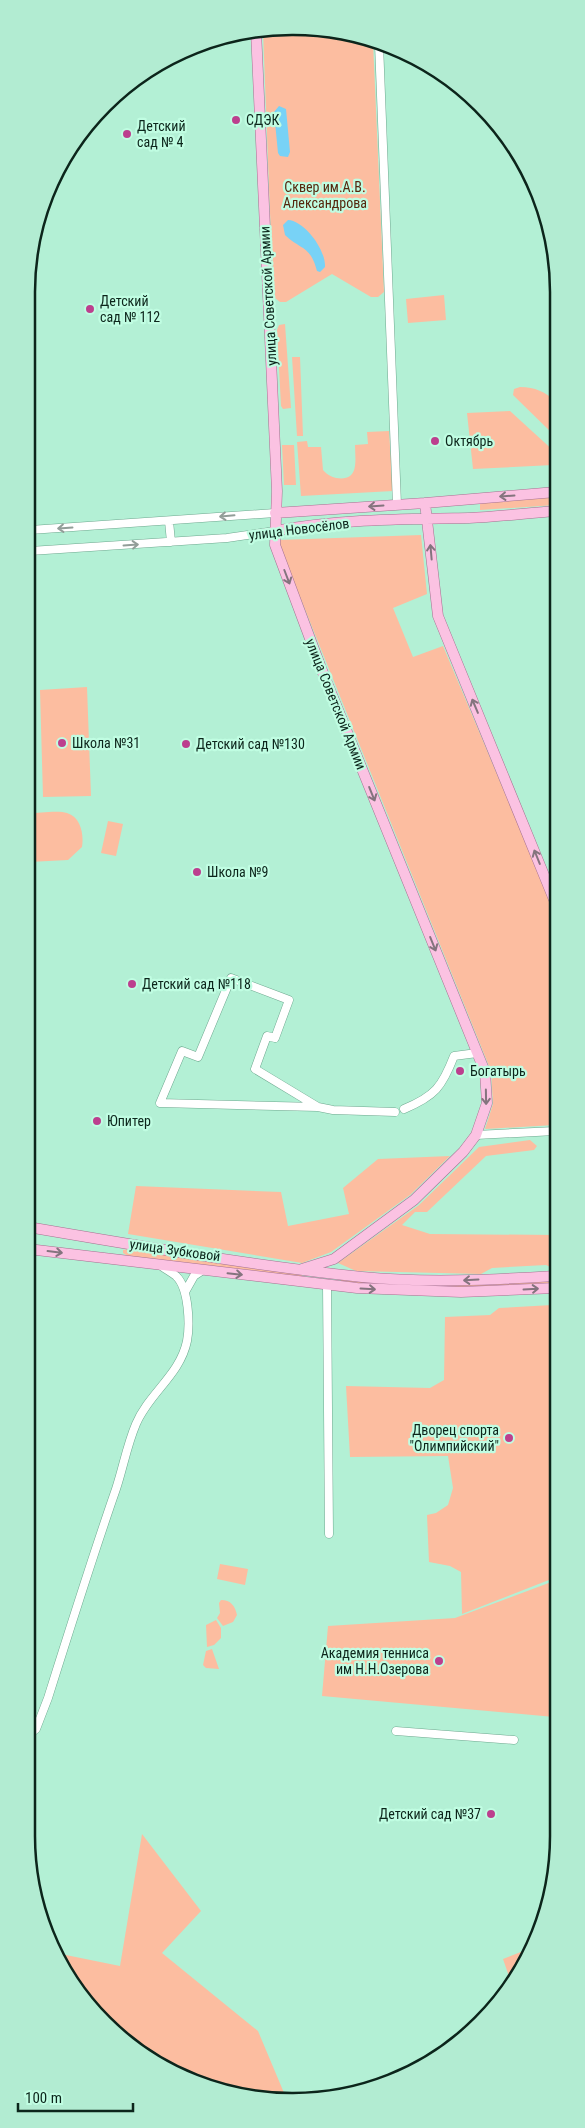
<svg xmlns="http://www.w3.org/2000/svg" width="585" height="2128" viewBox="0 0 585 2128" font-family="'Roboto Condensed',sans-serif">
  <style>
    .green { fill: #fcbda0 }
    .water { fill: #78d2f6 }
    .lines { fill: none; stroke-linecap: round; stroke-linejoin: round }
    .minor-casing { stroke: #6ea88f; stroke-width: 9 }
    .major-casing { stroke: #a57190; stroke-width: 11 }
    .minor { stroke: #fff; stroke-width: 8 }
    .major { stroke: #fbc2e2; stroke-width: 10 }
    .oneway { stroke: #84747e }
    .oneway2 { stroke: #929d98 }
    .poi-dot { fill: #bc3f8e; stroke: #c0fde2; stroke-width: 2 }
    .labels { text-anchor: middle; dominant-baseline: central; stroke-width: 4.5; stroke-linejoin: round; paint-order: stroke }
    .poi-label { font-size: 14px; fill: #0c251b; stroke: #c0fde2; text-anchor: start }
    .park-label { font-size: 14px; fill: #55270e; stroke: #c0fde2 }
    .street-label { font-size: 14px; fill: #0c251b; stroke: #c0fde2 }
    .rim { fill: none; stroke: #0c251b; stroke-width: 2.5 }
  </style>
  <rect width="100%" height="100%" fill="#b3f0d5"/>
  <path class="green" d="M263 31H344L373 42 384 292 378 297H371L332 274 286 302H280L275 298 270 213Z
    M444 295 446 320 408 323 406 299Z
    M285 324 291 408 283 409 281 406 277 330 279 325Z
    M292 357H300L303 436H297Z
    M520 387C536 387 544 392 556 401V437L513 395 514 389Z
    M510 411 556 453V463L553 465 473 469 467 413Z
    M389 431 393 491 301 496 297 442 307 441 308 447H321L323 470C331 480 353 484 355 466 356 459 355 452 355 445L368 444 367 432Z
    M282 445H294L296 485H284Z
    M556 496V505L480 510V502Z
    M421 535 427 594 393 608 413 657 443 646 555 912V1125L485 1129 493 1104 491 1071 279 545V540Z
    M87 687 91 796 43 797 40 690Z
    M29 813C39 813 59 810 67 813 81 817 84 835 82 847L68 860 29 862Z
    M108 821 123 824 116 856 101 853Z
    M530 1140 537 1146 534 1150 486 1156 427 1212H415L402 1225 430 1234 555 1235V1269L546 1265 492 1268 481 1274 356 1271 338 1263 419 1205 479 1147Z
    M450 1156 410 1195 331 1252 302 1263 128 1234 136 1186 281 1192 288 1226 349 1214 343 1188 378 1159Z
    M129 1249 303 1275 299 1277 129 1257 123 1253V1250Z
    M340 1279H555V1284L455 1288H404L342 1282Z
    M552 1305 555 1308 554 1578 462 1614 461 1572 450 1566 429 1562 427 1515 436 1513 448 1505 453 1488 448 1456 350 1457 346 1386 430 1388 444 1380 445 1317 490 1315 499 1308Z
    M220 1564 248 1569 245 1585 217 1579Z
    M554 1581V1717L322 1696 328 1626 455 1618Z
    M221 1600C231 1600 235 1606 237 1615L233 1622 223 1626 217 1618 220 1613 219 1603Z
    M216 1620 221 1628V1638L214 1645 207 1647 206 1625Z
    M212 1649 219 1669 206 1668 203 1665 206 1651Z
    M142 1834 201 1911 162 1953 258 2031 287 2100 275 2101 174 2074 93 2011 56 1953 120 1966Z
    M531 1948 523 1969 511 1982 503 1959Z"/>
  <path class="water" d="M279 106 286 109 290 152 288 157 280 156 278 153 274 112Z
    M288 220C305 221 326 250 325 267L320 272 317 271C310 245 302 251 285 235L283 225Z"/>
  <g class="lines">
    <g class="minor-casing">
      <path id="minor" d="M379 44 397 505
        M169 521 171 542
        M30 530 275 513
        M30 551 227 538 275 531
        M318 1107 255 1069 267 1036 275 1038 289 1000 231 978 198 1057 182 1051 160 1103 318 1107 333 1110 395 1112
        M404 1109C435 1096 442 1087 454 1056L477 1053
        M476 1135 555 1131
        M327 1284 329 1534
        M185 1292 194 1276 203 1270
        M396 1731 514 1740
        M27 1736 36 1729 48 1698C70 1628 92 1558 116 1489 123 1468 127 1445 136 1424 149 1393 180 1375 187 1341 190 1325 189 1288 176 1276 171 1272 165 1269 160 1265"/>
    </g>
    <g class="major-casing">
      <path id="major" d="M256 31 277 491 275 545 321 668 485 1072 487 1103 476 1135 463 1152 414 1200 334 1259 302 1269
        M425 503 438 616 555 902
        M275 513 425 503 556 492
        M275 531C338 519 404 519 469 518 498 517 527 513 556 511
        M28 1227C139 1246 250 1265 362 1277 425 1283 491 1280 555 1276
        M28 1249 357 1288 461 1292 555 1288"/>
    </g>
    <use href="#minor" class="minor"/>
    <use href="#major" class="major"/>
  </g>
  <defs><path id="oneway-shaft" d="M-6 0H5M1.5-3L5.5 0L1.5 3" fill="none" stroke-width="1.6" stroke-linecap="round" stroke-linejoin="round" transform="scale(1.25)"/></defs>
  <g class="oneway">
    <use href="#oneway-shaft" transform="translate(507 496) rotate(176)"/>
    <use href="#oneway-shaft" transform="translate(376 506) rotate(176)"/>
    <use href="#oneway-shaft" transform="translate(431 552) rotate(-95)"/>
    <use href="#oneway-shaft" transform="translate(287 577) rotate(69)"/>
    <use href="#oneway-shaft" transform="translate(475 706) rotate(-113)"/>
    <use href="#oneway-shaft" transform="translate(372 794) rotate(68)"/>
    <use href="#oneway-shaft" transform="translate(537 857) rotate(-112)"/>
    <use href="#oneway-shaft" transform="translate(433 944) rotate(68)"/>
    <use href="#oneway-shaft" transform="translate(486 1097) rotate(89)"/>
    <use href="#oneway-shaft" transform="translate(55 1252) rotate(7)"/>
    <use href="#oneway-shaft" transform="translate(235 1274) rotate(6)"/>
    <use href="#oneway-shaft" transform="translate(471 1280) rotate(177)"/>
    <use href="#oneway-shaft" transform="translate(368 1289) rotate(3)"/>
    <use href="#oneway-shaft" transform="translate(531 1289) rotate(-3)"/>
  </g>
  <g class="oneway2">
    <use href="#oneway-shaft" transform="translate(227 516) rotate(175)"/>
    <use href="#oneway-shaft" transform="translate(65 528) rotate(176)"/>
    <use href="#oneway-shaft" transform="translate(131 545) rotate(-4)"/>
  </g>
  <g class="poi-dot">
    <circle cx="236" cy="120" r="5"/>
    <circle cx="127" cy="134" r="5"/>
    <circle cx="90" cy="309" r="5"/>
    <circle cx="435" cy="441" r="5"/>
    <circle cx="62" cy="743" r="5"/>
    <circle cx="186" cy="744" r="5"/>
    <circle cx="197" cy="872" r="5"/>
    <circle cx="132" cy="984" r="5"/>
    <circle cx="460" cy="1071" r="5"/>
    <circle cx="97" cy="1121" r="5"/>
    <circle cx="509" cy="1438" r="5"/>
    <circle cx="439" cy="1661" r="5"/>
    <circle cx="491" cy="1814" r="5"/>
  </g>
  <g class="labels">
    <g class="poi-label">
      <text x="246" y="120">СДЭК</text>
      <text x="137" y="126">Детский<tspan x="137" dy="16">сад № 4</tspan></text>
      <text x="100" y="301">Детский<tspan x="100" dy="16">сад № 112</tspan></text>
      <text x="445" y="441">Октябрь</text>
      <text x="72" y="743">Школа №31</text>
      <text x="196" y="744">Детский сад №130</text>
      <text x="207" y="872">Школа №9</text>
      <text x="142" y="984">Детский сад №118</text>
      <text x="470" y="1071">Богатырь</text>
      <text x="107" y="1121">Юпитер</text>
      <text x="499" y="1430" text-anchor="end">Дворец спорта<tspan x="499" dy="16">"Олимпийский"</tspan></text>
      <text x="429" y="1653" text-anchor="end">Академия тенниса<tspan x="429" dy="16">им Н.Н.Озерова</tspan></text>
      <text x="481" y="1814" text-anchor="end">Детский сад №37</text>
    </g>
    <g class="park-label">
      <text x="325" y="187">Сквер им.А.В.<tspan x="325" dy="16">Александрова</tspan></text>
    </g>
    <g class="street-label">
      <text transform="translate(268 296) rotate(-93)">улица Советской Армии</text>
      <text transform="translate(299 529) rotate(-7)">улица Новосёлов</text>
      <text transform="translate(336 704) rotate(68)">улица Советской Армии</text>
      <text transform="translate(175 1250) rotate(8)">улица Зубковой</text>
    </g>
  </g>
  <path d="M0 0H585V2128H0ZM292 35H293A257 257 0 0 1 550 292V1836A257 257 0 0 1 293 2093H292A257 257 0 0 1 35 1836V292A257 257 0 0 1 292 35Z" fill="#b2ecd2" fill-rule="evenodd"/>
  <path class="rim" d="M292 35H293A257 257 0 0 1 550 292V1836A257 257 0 0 1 293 2093H292A257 257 0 0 1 35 1836V292A257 257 0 0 1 292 35Z"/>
  <path d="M18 2103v8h115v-8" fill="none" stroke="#0c251b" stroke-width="2.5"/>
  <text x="25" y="2103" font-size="15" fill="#0c251b" stroke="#c0fde2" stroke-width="4" paint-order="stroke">100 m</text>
</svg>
